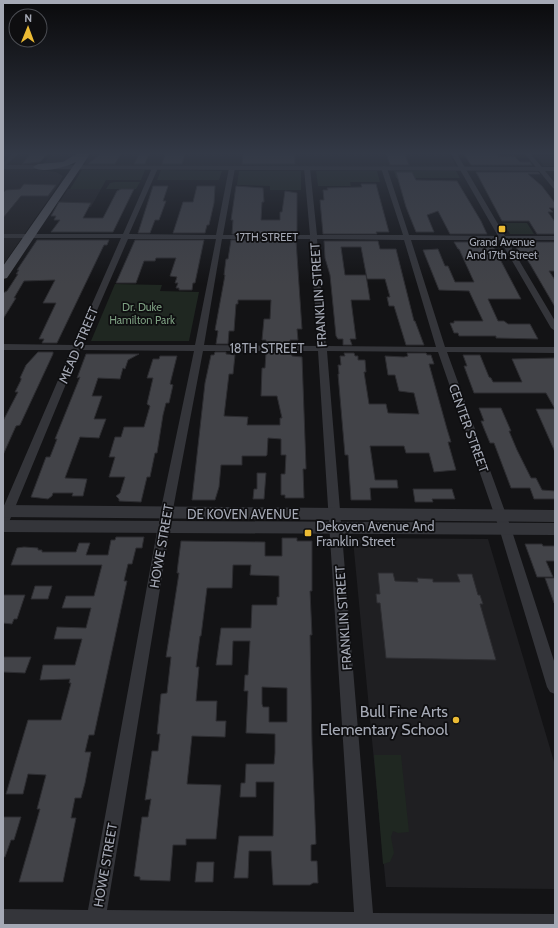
<svg xmlns="http://www.w3.org/2000/svg" width="558" height="928" viewBox="0 0 558 928" font-family="Cabin,sans-serif">
  <style>
    .built { fill: #1f1f22 }
    .green { fill: #1f2721 }
    .building { fill: #424348; stroke: #2d2d31; fill-rule: evenodd }
    .lines { fill: none; stroke-linecap: round; stroke-linejoin: round }
    .minor { fill: #34353a; fill-rule: evenodd }
    .tertiary { fill: #34353a; fill-rule: evenodd }
    .primary { fill: #505259; fill-rule: evenodd }
    .poi-dot { fill: #ecbb34; stroke: #0e0e10; stroke-width: 1.5 }
    .labels { text-anchor: middle; dominant-baseline: central; stroke-width: 3.5; stroke-linejoin: round; paint-order: stroke }
    .far-street-label { font-size: 11px; fill: #a5a9b5; stroke: #0e0e10 }
    .far-poi-label { font-size: 11px; fill: #a5a9b5; stroke: #0e0e10 }
    .far-park-label { font-size: 11px; fill: #7d9f81; stroke: #0e0e10 }
    .street-label { font-size: 13px; fill: #a5a9b5; stroke: #0e0e10 }
    .poi-label { font-size: 13px; fill: #a5a9b5; stroke: #0e0e10; text-anchor: start }
    .near-poi-label { font-size: 16px; fill: #a5a9b5; stroke: #0e0e10; text-anchor: end }
  </style>
  <rect width="100%" height="100%" fill="#131315"/>
  <path class="built" d="M3 154H48L38 165H3Z
    M52 154H79L68 163 42 165Z
    M91 154H449L457 167 84 165Z
    M536 156H555V166H544Z
    M3 169H33L56 172 63 176 55 190 3 265Z
    M68 189H101L91 207H56Z
    M355 538 488 539 555 765V889L386 887 353 540Z"/>
  <path class="green" d="M82 170H145L141 180H106L101 189H70Z
    M161 170 222 171 219 180H157Z
    M239 171H301V190H270V186L237 185Z
    M316 171H377L380 182H350L351 186H318Z
    M394 171H456L460 178H396Z
    M115 182H140L136 189H106L110 183Z
    M503 223H527L534 234H510Z
    M115 284 162 285 160 291 199 292 189 341H91Z
    M374 755H401L409 832 398 833 393 831 391 837 394 853 390 862 383 864Z"/>
  <path class="building" d="M30 154H47L40 162 22 164Z
    M100 154H121L115 164H88Z
    M139 154H149L145 164H134Z
    M165 154H185L182 164H162Z
    M243 154H295V164H242Z
    M386 154H405L409 165H390Z
    M464 154H497L498 156H514L520 162H530L532 165H471Z
    M396 172H412L416 180 457 181 481 221 487 234H450L438 211 427 215 434 232H416L406 207Z
    M476 172H538L540 174H528L542 186 555 203V208H549L553 212H548L555 222V234H537L529 221H502Z
    M24 184 56 185 48 196H21L3 218V193L6 190 20 189Z
    M361 184H376L389 232H376L377 234H323L320 200H324L323 190H328L327 188 362 187Z
    M153 186H168L163 201H166L159 220H155L150 233H138Z
    M197 186H215L214 203 209 225H207L205 233H173L183 202H193Z
    M236 186 263 188 264 202H262L261 220H280V212H282L285 191 297 193V232L296 234H232L233 220H231Z
    M121 189H134L113 232H51L60 220H54L56 216H51L59 202 91 203 83 218H103L117 191Z
    M37 240H109L107 245H104L57 343H42L44 339H39L56 303H43L55 280 24 281 14 298H16L3 319V293L7 291 18 274H16L19 270H17Z
    M135 240H204L195 283H193L192 290H179V288H176L178 283H175L177 277 170 276 176 258H156L155 261H144L136 283H116Z
    M231 240H296L302 329H297L298 340H290V344H266V340H262L264 319H270L271 300H238V304H236L234 331H229L228 344H216L218 331 215 330 225 275H224L226 259H228Z
    M324 241H378L380 249H396L414 321H415L424 345H406L394 306H389L387 297H390L385 279H367L361 247H341L345 275H366L370 300H351L356 339H350L352 345H343V339H338L336 336 330 275 325 258Z
    M454 242H491L521 299H488L498 321H504L508 324H530L538 339 496 338V336H459L458 333H454L450 323H454V321H483L469 291 439 290 423 250 438 249 445 266H448L455 282H474L459 249H458Z
    M513 242H555V271H549L555 280V307L530 264 523 254H520Z
    M38 352H53V354L20 425 16 426 3 455V421L18 392H15L21 380V378H20L26 365Z
    M215 352H226V354L235 355 233 374H229L224 416 248 417 247 425H280V418H282L277 396H261L262 368H265L266 352H291L292 356 302 357 306 467V469H303L304 498H285V495H281V474H285L286 455H281V439L268 438 267 455 266 456H242V465H221L219 487 215 500H192L205 383 211 355H214Z
    M344 353H354L355 356H358V360H365L366 372H364L369 404H386L388 413 419 414 414 393 399 391 395 375H388L385 356 404 357 408 356 407 353H426L427 355H431L434 364H429L447 429 451 442H448L456 470 434 472 429 453H406L404 446H370L375 480H397L398 488H370L371 500H351L348 455H345L338 374H339L338 365H341L340 356H345Z
    M86 354H139L128 360 125 369 123 368 120 379 98 378 92 396H102L94 419H106L99 438 80 437 65 478 87 479 83 496H72L73 493H53L52 496 48 499 31 497 46 457H50L57 439H55L80 377 77 378Z
    M463 355H480L489 377 491 378 493 382H522L512 359 555 358V452L536 409H555L546 393H474L464 366H467Z
    M160 356H177L170 384 173 385 169 403H166L163 415 157 453H155L150 477H147L141 502 119 501V499L116 496 120 493 125 477H109L115 457H109L115 437H121L124 427H144L150 406 147 404 153 378H147L153 359H159Z
    M479 408H501L511 431H509L517 450 531 478H536L542 490 555 491V499H534L530 488H511L494 443H490L485 431 481 421H484Z
    M257 473H266L264 499H253L254 489H257Z
    M413 489H452L455 499H432L433 502H415Z
    M116 537H144L142 548H136L132 564H128L124 581H127L94 735H89L85 752H91L85 783 81 798H75L71 818H76L63 882H19L40 809H37L46 775 28 774 23 794H6L28 720H61L71 683H69L70 679 40 680 43 665H75L82 639H54L57 627 86 628 91 608H62L66 596H94L102 565H11L17 548 24 547 38 548V550H42V552H76L79 543H90L86 555H108L111 540H115Z
    M282 538H297V541H312V591H310L312 635H310L312 744 316 844 311 845V861H317L318 883H313L310 885H273L271 851H249L248 878H234L239 836H273L274 782H256V797H240L241 783H245L246 764H274L275 753V734L246 733 248 691H244L245 675H248L250 641H233L232 665H216L221 628H251L252 605H277V597H279V576L250 575 251 565H233L232 588H207L201 636H200L196 667H199L196 701H217L216 721H226L225 737 192 736 187 784 221 785 216 839H186V845H173L170 881 140 880V877L134 876 142 817H148L151 799 145 800 152 751H158L160 734H157L161 694 167 693 171 657H166L179 573H177L178 564 181 541 265 542V556H282ZM262 687 287 688V722H269V707H263L262 704Z
    M525 544H542L543 546H555V561H546L553 577H537Z
    M378 573H393L395 581 418 582 417 578 433 579V582H460L457 574H472L478 595H480L483 604H480L496 660 386 658 380 603H377L376 594H380Z
    M545 578H555V603H554Z
    M35 586H52L48 599H31Z
    M3 595H25L17 619H14L12 624 3 623Z
    M3 657H31L25 673 3 672Z
    M3 817H21L14 840H11L5 857H3Z
    M197 862H214L213 882H195Z"/>
  <g class="lines">
    <path class="minor" d="M12 154H18L3 168V163Z
      M451 154H457L505 236H555V240H507L555 321V331L551 328 500 240H411L445 347H555V353L447 352 511 528 555 664V694L550 692 547 687 499 528 438 352 327 351 373 913 555 914V925H3V909L88 910 162 504 194 351 80 350 9 522 7 525 3 527V508L71 350H3V344L74 345 121 238H3V234H123L152 168 155 166 158 168 129 234 216 235 229 168 232 166 235 168 223 235H310L304 168 307 166 310 168 317 235H403L381 168 384 166 387 168 409 235 498 236ZM128 239H216L195 345H82ZM222 239H310L318 346 204 345ZM317 239 404 240 436 347 326 346ZM203 351H318L354 912 107 910 174 504Z
      M525 154H531L555 183V189L553 188Z"/>
    <path class="tertiary" d="M3 165 555 167V171L3 169Z
      M3 505 555 510V522L3 517Z
      M3 520 555 523V535L3 532Z"/>
    <path class="primary" d="M76 154H90L7 278 3 279V266L76 162C67 167 41 174 33 167L38 164 63 162Z"/>
  </g>
  <linearGradient id="sky" x2="0" y2="1"><stop stop-color="#0a0a0c"/><stop offset="0.54" stop-color="#333946"/><stop offset="1" stop-color="#333946" stop-opacity="0"/></linearGradient>
  <rect width="558" height="284" fill="url(#sky)"/>
  <g class="poi-dot">
    <rect x="498" y="225" width="8" height="8" rx="2"/>
    <rect x="304" y="529" width="8" height="8" rx="2"/>
    <circle cx="456" cy="720" r="4"/>
  </g>
  <g class="labels">
    <g class="far-street-label">
      <text x="267" y="237">17TH STREET</text>
    </g>
    <g class="far-poi-label">
      <text x="502" y="242">Grand Avenue<tspan x="502" dy="13">And 17th Street</tspan></text>
    </g>
    <g class="far-park-label">
      <text x="142" y="307">Dr. Duke<tspan x="142" dy="13">Hamilton Park</tspan></text>
    </g>
    <g class="street-label">
      <text transform="translate(318 295) rotate(-94)">FRANKLIN STREET</text>
      <text transform="translate(78 345) rotate(-67)">MEAD STREET</text>
      <text x="267" y="348">18TH STREET</text>
      <text transform="translate(469 428) rotate(70)">CENTER STREET</text>
      <text x="243" y="514">DE KOVEN AVENUE</text>
      <text transform="translate(161 546) rotate(-80)">HOWE STREET</text>
      <text transform="translate(343 618) rotate(-94)">FRANKLIN STREET</text>
      <text transform="translate(105 865) rotate(-80)">HOWE STREET</text>
    </g>
    <g class="poi-label">
      <text x="316" y="526">Dekoven Avenue And<tspan x="316" dy="15">Franklin Street</tspan></text>
    </g>
    <g class="near-poi-label">
      <text x="448" y="711">Bull Fine Arts<tspan x="448" dy="18">Elementary School</tspan></text>
    </g>
  </g>
  <rect width="558" height="928" fill="none" stroke="#a5a9b5" stroke-width="8"/>
  <g transform="translate(28 28) rotate(1)"><circle r="19" fill="#0e0e10" stroke="#4a4c52"/>
  <path d="M0-3L7 15L0 10L-7 15Z" fill="#ecbb34"/>
  <text y="-6" font-size="11" font-weight="bold" text-anchor="middle" fill="#a5a9b5">N</text>
  </g>
</svg>
